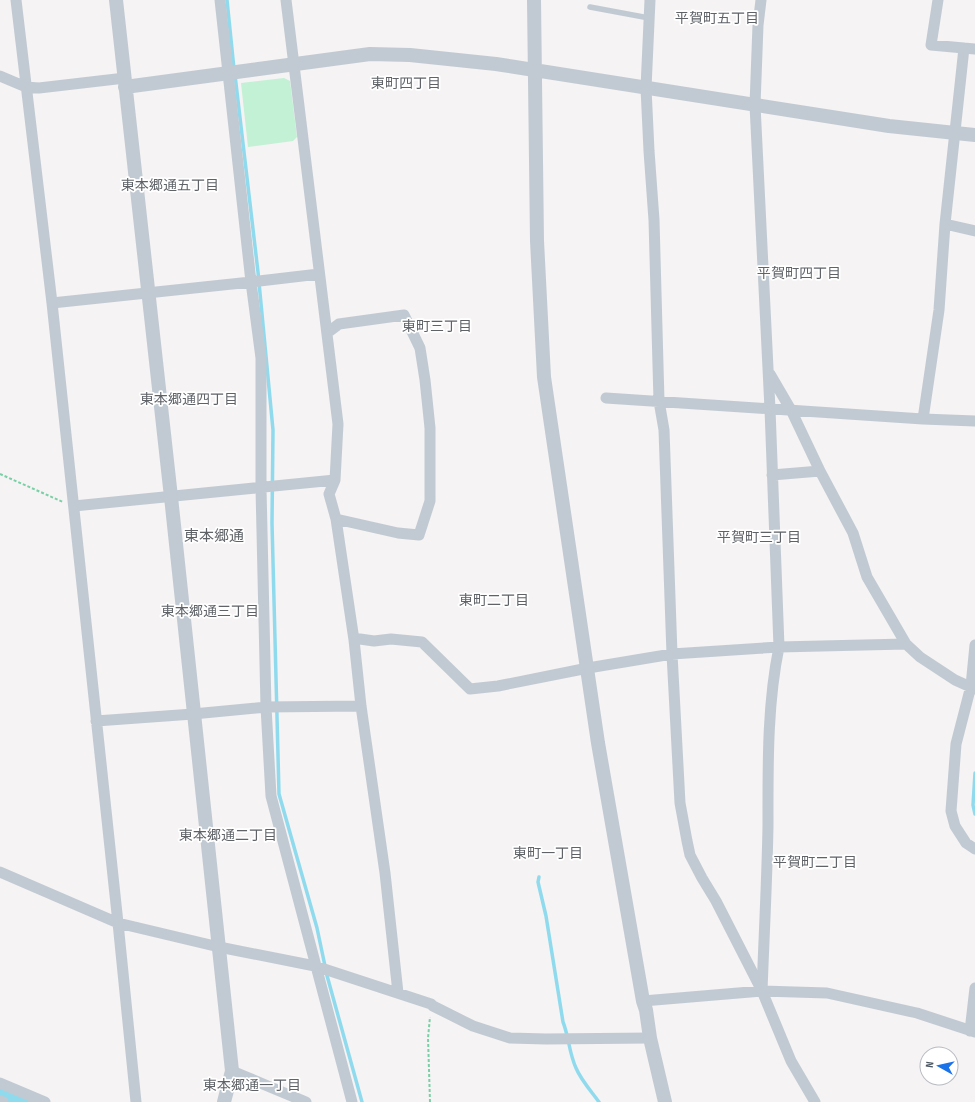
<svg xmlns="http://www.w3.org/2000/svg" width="975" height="1102" viewBox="0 0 975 1102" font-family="'Sofia Sans Condensed','Noto Sans JP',sans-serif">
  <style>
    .green { fill: #c3f1d5 }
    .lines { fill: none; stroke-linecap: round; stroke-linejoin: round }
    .stream { stroke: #90daee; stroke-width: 3.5 }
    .river { stroke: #90daee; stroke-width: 20 }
    .path { stroke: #7ad0a6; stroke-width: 2; stroke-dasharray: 3 2; stroke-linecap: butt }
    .service { stroke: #c1cad2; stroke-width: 5.5 }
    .minor { stroke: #c1cad2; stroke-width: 11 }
    .tertiary { stroke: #c1cad2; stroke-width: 14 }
    .labels { text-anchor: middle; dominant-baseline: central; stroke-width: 3.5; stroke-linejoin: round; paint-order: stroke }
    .neighbourhood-label { font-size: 14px; fill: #5f6368; stroke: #fff }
    .quarter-label { font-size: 15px; fill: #5f6368; stroke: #fff }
  </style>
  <rect width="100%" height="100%" fill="#f5f3f3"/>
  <path class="green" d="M284 78 290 81 297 137 293 141 248 147 241 83Z"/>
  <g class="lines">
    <path class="stream" d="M227 0 234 69
      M235 75 258 272 273 430 272 523 279 794 317 928 325 966
      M975 773 973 805 975 814
      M539 877 538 882 546 916 563 1022C569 1037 569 1053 576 1068 581 1080 591 1091 599 1102
      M326 972 362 1102"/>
    <path class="river" d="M0 1092 24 1102"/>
    <path class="path" d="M0 474 63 502
      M430 1102 428 1038 430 1017"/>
    <path class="service" d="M590 7 649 18"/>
    <path class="minor" d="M16 0 52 303 118 923 136 1102
      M220 0 251 282 261 358V488L266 707 271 796 352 1102
      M286 0 338 424 335 480 329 494 336 519 354 640 361 706 385 873 398 993
      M650 0 646 88 649 151 654 220 659 401 664 430 672 654 680 803 687 841 690 855 702 878 716 901 762 991 791 1061 815 1102
      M761 0 758 25 755 105 770 409 779 647C767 705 768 767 768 826 767 881 764 936 762 991
      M938 0 931 45 975 49
      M0 76 26 87 39 88 125 78
      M945 224 975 231
      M52 303 251 282 319 274
      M327 333 339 324 404 315 420 348 425 380 430 428V501L419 535 398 533 336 519
      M770 374 791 410 820 471
      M606 398 923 419 975 421
      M923 419 939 310 945 224 964 48
      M772 475 820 471 853 533 867 577 906 644 920 657 955 680 975 689
      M74 506 335 480
      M354 640 360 639 374 641 391 639 422 642 470 689 498 686 588 668 672 654 779 647 906 644
      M975 645 971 686 956 744 951 811 955 826 966 843 975 849
      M96 721 193 714 266 707 361 706
      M0 872 118 923 219 947 315 966 431 1004 433 1006 473 1026 510 1038 546 1039 650 1038
      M643 1001 762 991 827 993 917 1013 975 1032
      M970 1031 975 988
      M232 1071 306 1102
      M0 1083 45 1102
      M0 1101 3 1102"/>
    <path class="tertiary" d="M116 0 171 497 232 1071 224 1102
      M534 0 537 241 544 377 598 743 643 1001 646 1010 650 1038 665 1102
      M125 87 370 54 410 55 496 64 889 126 975 135"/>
  </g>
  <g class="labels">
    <g class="neighbourhood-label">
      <text x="717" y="18">平賀町五丁目</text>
      <text x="406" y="83">東町四丁目</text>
      <text x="170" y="185">東本郷通五丁目</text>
      <text x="799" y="273">平賀町四丁目</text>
      <text x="437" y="326">東町三丁目</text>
      <text x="189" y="399">東本郷通四丁目</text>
      <text x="759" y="537">平賀町三丁目</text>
      <text x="494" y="600">東町二丁目</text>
      <text x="210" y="611">東本郷通三丁目</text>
      <text x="228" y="835">東本郷通二丁目</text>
      <text x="548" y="853">東町一丁目</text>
      <text x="815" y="862">平賀町二丁目</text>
      <text x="252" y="1085">東本郷通一丁目</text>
    </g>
    <g class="quarter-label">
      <text x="214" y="536">東本郷通</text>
    </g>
  </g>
  <g transform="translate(939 1066) rotate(278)"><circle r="19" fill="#ffffff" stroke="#b7bbc0"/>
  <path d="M0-3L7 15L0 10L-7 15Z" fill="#1a73e8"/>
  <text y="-6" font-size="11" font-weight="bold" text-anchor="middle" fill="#4a5661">N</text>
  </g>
</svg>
